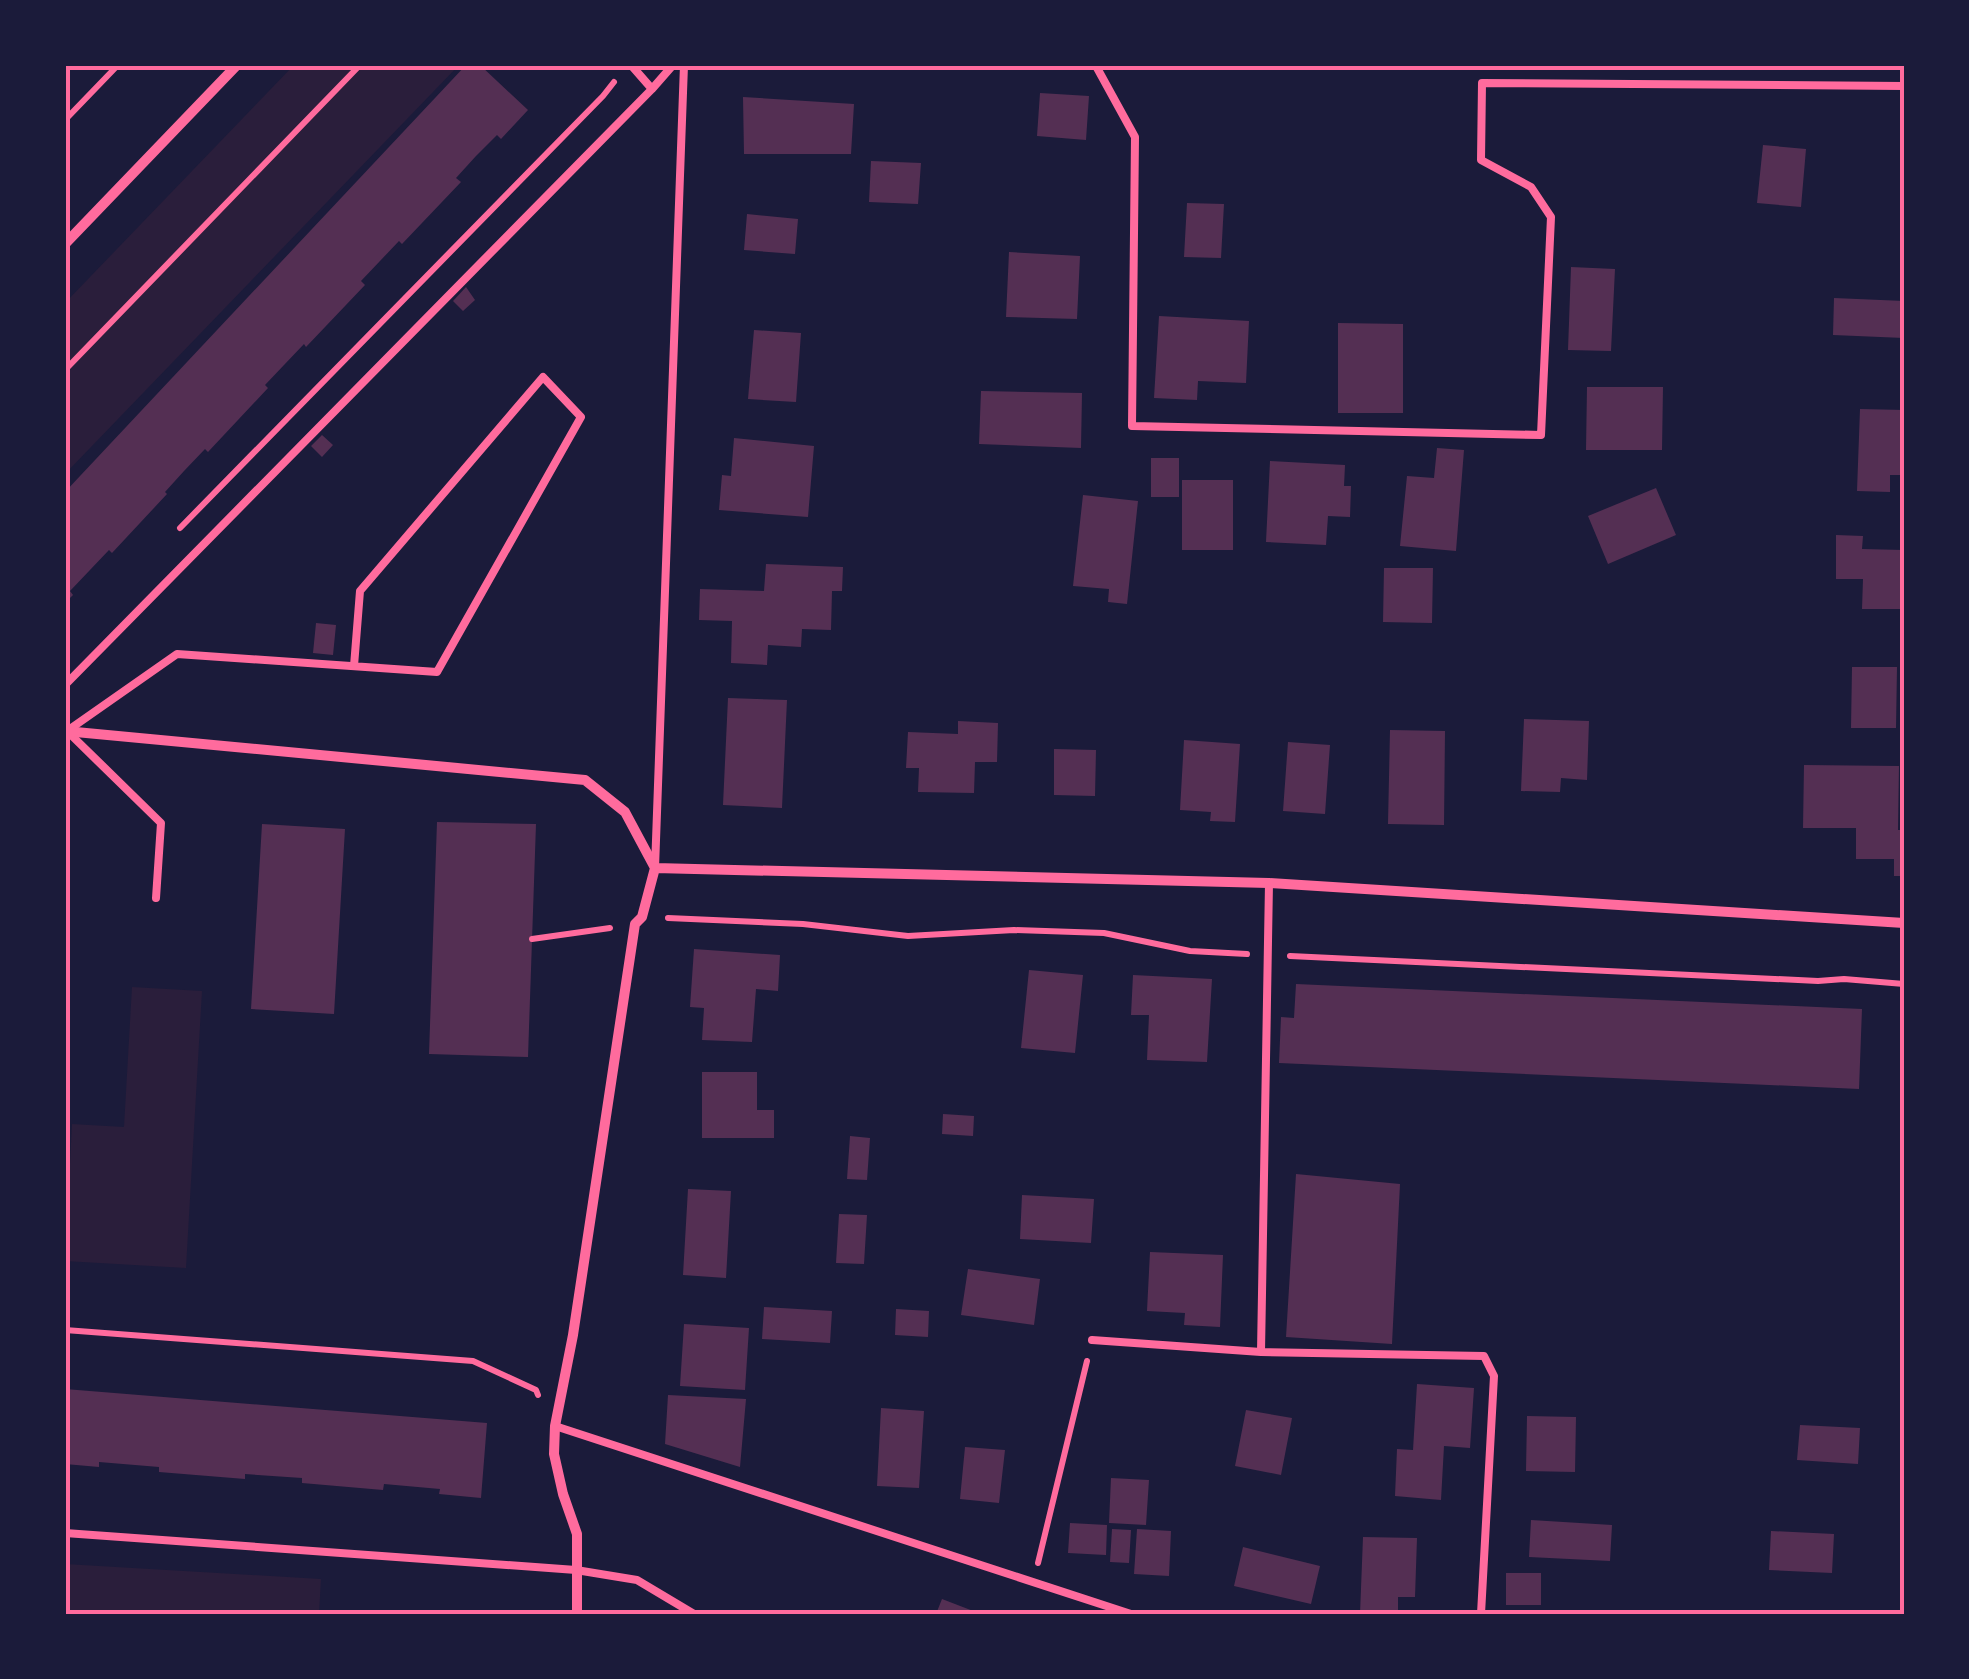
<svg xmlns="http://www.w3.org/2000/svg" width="1969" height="1679" viewBox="0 0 1969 1679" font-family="'Nunito Sans',sans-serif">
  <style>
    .green { fill: #2a1e3b }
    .building { fill: #542f53 }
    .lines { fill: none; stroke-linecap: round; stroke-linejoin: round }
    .path { stroke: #ff6b9d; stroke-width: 6 }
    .service { stroke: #ff6b9d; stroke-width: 8 }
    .minor { stroke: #ff6b9d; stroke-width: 10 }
    .neatline { fill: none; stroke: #ff6b9d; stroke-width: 4 }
  </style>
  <rect width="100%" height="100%" fill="#1b1b3a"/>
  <path class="green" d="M294 65H459L65 474V303Z
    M132 987 202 991 186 1268 65 1261 72 1124 124 1127Z
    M65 1564 321 1579 319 1614H65Z"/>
  <path class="building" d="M466 65H480L528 110 501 139 497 135 476 156 456 178 461 182 402 244 399 241 361 281 365 285 306 347 304 344 284 365 265 385 268 388 208 452 205 449 184 471 165 492 167 494 112 553 109 550 70 591 73 595 65 603V492Z
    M1040 93 1089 96 1086 140 1037 136Z
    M743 97 854 104 851 154H744Z
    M1763 145 1806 149 1801 207 1757 203Z
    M871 161 921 163 918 204 869 202Z
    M1187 203 1224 204 1221 258 1184 257Z
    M747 214 798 219 795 254 744 250Z
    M1009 252 1080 256 1077 319 1006 317Z
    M1571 267 1615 269 1611 351 1568 350Z
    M466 287 475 300 463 311 453 301Z
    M1834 298 1904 301V338L1833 335Z
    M1159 316 1249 321 1246 383 1198 381 1197 400 1154 398Z
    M1338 323 1403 324V413H1338Z
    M754 330 801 333 796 402 748 399Z
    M1587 387H1663L1662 450H1586Z
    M981 391 1082 393 1081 448 979 444Z
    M1860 409 1904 410V475H1890V492L1857 491Z
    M322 435 333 445 322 457 311 446Z
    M734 438 814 446 808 517 719 510 722 475 731 476Z
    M1437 448 1464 450 1456 551 1400 546 1407 476 1434 478Z
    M1151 458H1179V497H1151Z
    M1270 461 1345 465 1344 486H1351L1350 517 1328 516 1326 545 1266 542Z
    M1182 480H1233V550H1182Z
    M1656 488 1676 535 1608 564 1588 516Z
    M1083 495 1138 501 1127 604 1108 602 1109 589 1073 586Z
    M1836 535 1863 536 1862 549 1903 550 1902 609H1862L1863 579H1836Z
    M766 564 843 567 842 591H832L831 630 802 629 801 647 768 645 767 665 731 663 732 621 699 620 700 589 764 591Z
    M1384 568H1433L1432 623 1383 622Z
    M316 623 336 625 333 655 313 653Z
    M1852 667H1897L1896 728H1851Z
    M728 698 787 700 782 808 723 805Z
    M1524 719 1589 721 1587 780 1561 778 1560 792 1521 791Z
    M958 721 998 723 997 762H975L974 793 918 792 919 768H906L908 732 958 734Z
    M1390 730 1445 731 1444 825 1388 824Z
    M1184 740 1240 744 1235 822 1210 821 1211 812 1180 810Z
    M1288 742 1330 745 1325 814 1283 811Z
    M1054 749 1096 750 1095 796 1054 795Z
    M1804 765 1899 766 1898 830H1904V876H1894V859H1856V828H1803Z
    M437 822 536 824 528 1057 429 1054Z
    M262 824 345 829 334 1014 251 1009Z
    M694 949 780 955 778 991 756 989 752 1042 702 1040 704 1008 690 1007Z
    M1029 970 1083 975 1075 1053 1021 1048Z
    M1133 975 1212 979 1207 1062 1147 1060 1149 1015H1131Z
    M1296 984 1862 1009 1859 1089 1279 1063 1281 1017 1294 1018Z
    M702 1072H757V1110H774V1138H702Z
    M943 1114 974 1116 973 1136 942 1134Z
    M850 1136 870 1138 867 1180 847 1179Z
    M1296 1174 1400 1184 1392 1344 1286 1337Z
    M688 1189 731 1191 726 1278 683 1275Z
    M1022 1195 1094 1199 1091 1243 1020 1239Z
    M839 1214 867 1215 864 1264 836 1263Z
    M1150 1252 1223 1255 1220 1327 1184 1325 1185 1313 1147 1311Z
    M968 1269 1040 1279 1034 1325 961 1315Z
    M764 1307 832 1311 830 1343 762 1339Z
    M896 1309 929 1311 928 1337 895 1335Z
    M684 1324 749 1328 745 1390 680 1386Z
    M1417 1384 1474 1388 1470 1448 1444 1446 1441 1500 1395 1496 1397 1449 1413 1450Z
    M65 1389 487 1423 481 1498 439 1494 440 1489 384 1484 383 1490 302 1483V1478L245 1474V1479L159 1472V1467L99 1462V1467L65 1464Z
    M668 1395 746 1399 740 1467 665 1444Z
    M881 1408 924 1411 919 1488 877 1486Z
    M1246 1410 1292 1418 1281 1475 1235 1466Z
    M1527 1416 1576 1417 1575 1472 1526 1471Z
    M1800 1425 1860 1428 1858 1464 1797 1460Z
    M965 1447 1005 1450 999 1503 960 1499Z
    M1111 1478 1149 1480 1146 1525 1109 1523Z
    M1531 1520 1612 1525 1610 1561 1529 1557Z
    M1070 1523 1107 1525 1106 1555 1068 1553Z
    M1112 1529 1131 1530 1129 1563 1110 1562Z
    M1137 1529 1171 1531 1169 1576 1134 1574Z
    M1771 1531 1834 1534 1832 1573 1769 1570Z
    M1363 1537 1417 1538 1415 1597H1398V1614H1360Z
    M1243 1547 1320 1566 1311 1604 1234 1586Z
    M1506 1573H1541V1605H1506Z
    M942 1599 981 1614H936Z"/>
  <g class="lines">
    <path class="path" d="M65 120 118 65
      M65 370 360 65
      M180 528 603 96 614 82
      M668 918 803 924 908 936 1014 930 1104 933 1190 951 1247 954
      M532 939 610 928
      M1290 956 1818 981 1844 979 1904 984
      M65 1330 473 1361 536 1390 538 1395
      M1038 1563 1087 1361"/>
    <path class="service" d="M1091 65 1096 66 1135 137 1132 426 1541 435 1551 217 1531 187 1481 160 1482 83 1904 86
      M1097 66 1132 65
      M652 89 673 65
      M65 685 652 89 631 65
      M655 868 684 65
      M156 898 161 823 67 731 177 654 437 672 581 417 543 377 360 591 354 666
      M1092 1340 1261 1352 1484 1356 1494 1376 1481 1614
      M1261 1352 1269 883
      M555 1426 1131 1614
      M65 1533 576 1570 637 1580 694 1614"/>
    <path class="minor" d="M65 244 237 65
      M65 731 585 780 625 812 655 868
      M655 868 1269 883 1904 923
      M577 1614V1534L563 1494 554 1454 555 1426 573 1335 635 924 642 917 655 868"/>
  </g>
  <rect width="1969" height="1679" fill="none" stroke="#1b1b3a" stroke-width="135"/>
  <rect x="68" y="68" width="1834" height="1544" class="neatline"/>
</svg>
